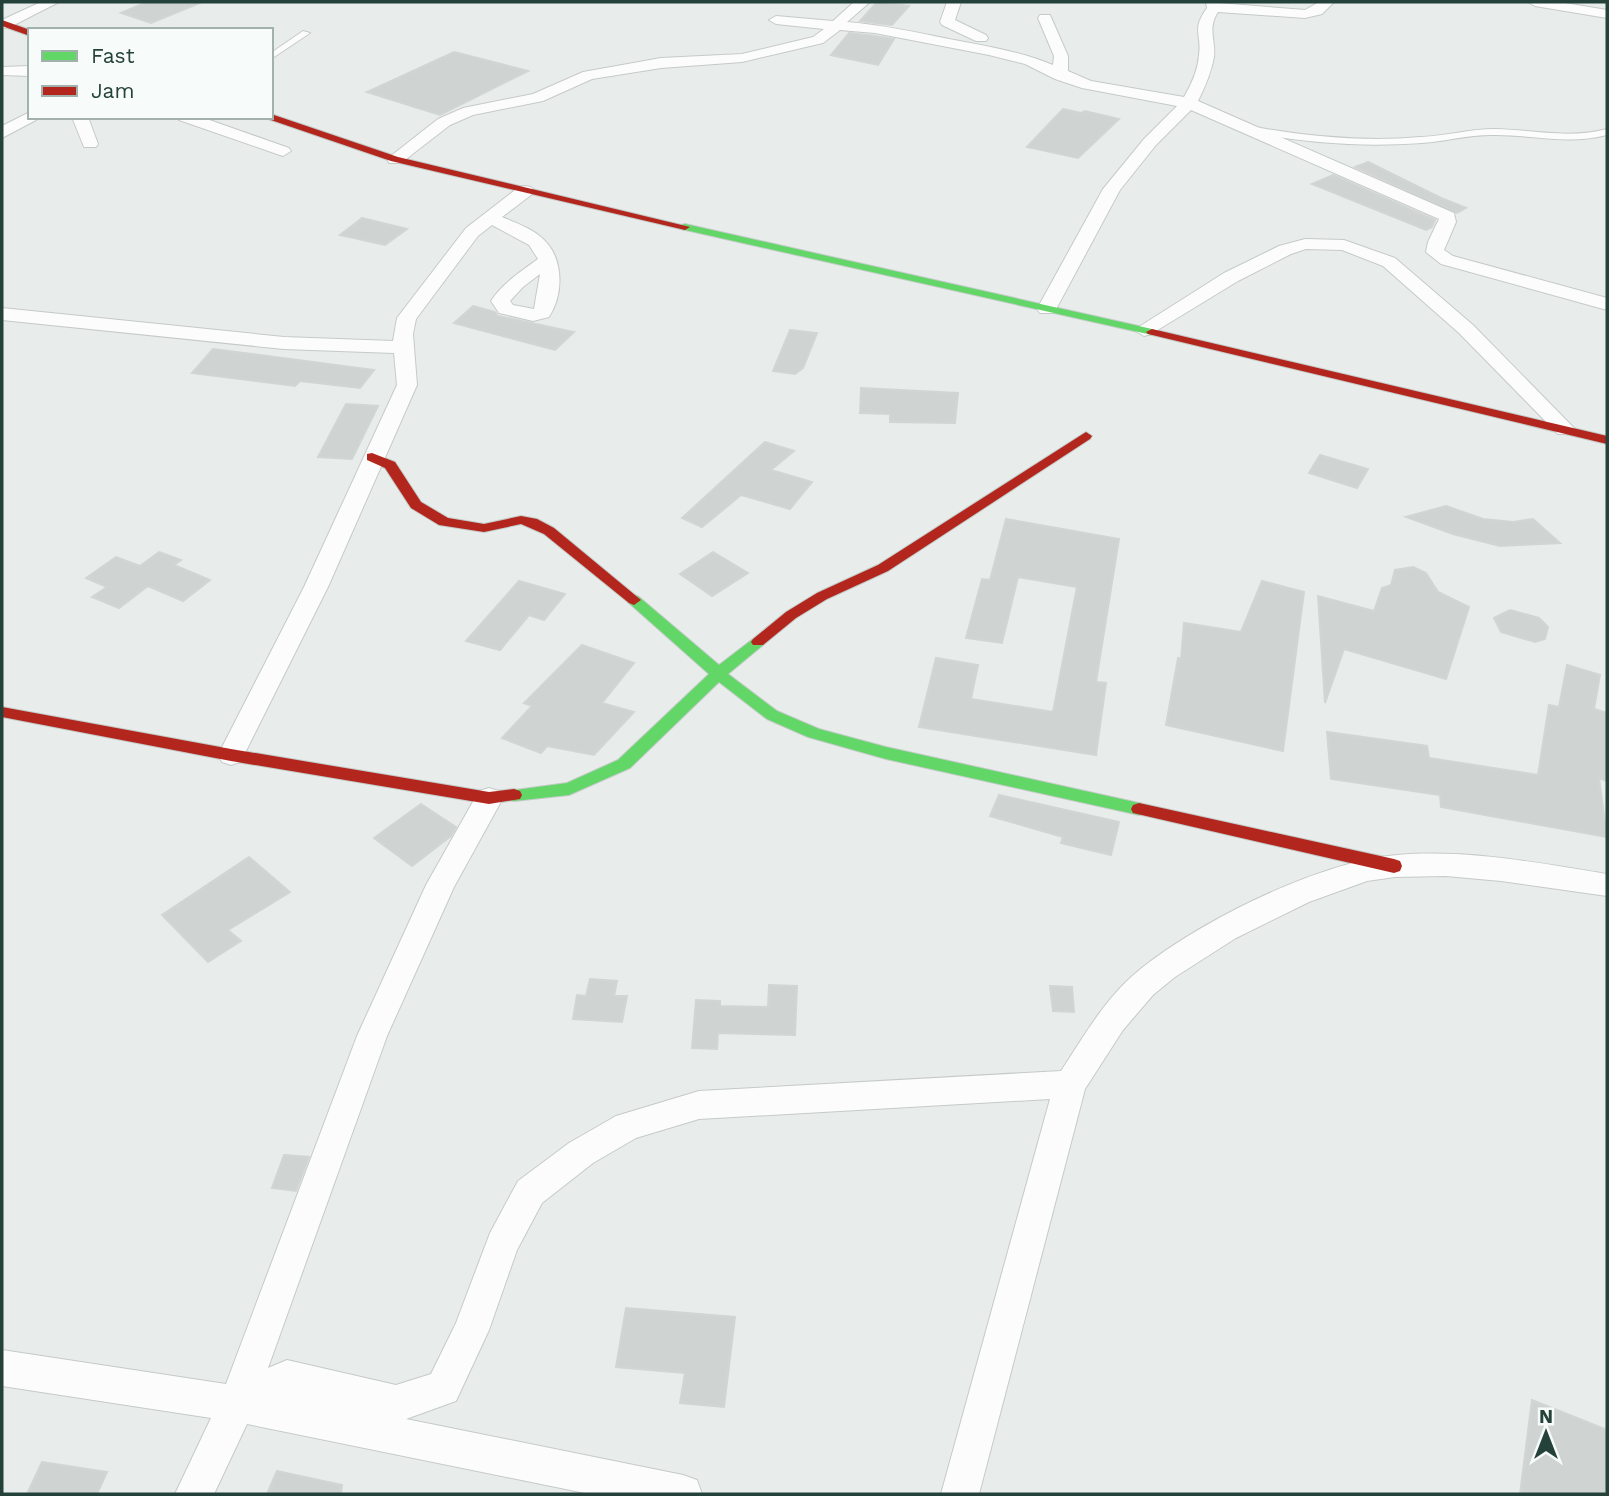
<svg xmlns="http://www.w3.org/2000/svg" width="1609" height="1496" viewBox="0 0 1609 1496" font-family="'Work Sans',sans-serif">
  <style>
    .building { fill: #cfd4d2; stroke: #d1d6d4; stroke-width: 2 }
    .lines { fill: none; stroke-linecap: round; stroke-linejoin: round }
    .lane-casing { stroke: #c5cac8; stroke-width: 2 }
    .street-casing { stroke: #c5cac8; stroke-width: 2 }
    .fast-casing { stroke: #c3cbc8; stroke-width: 2 }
    .jam-casing { stroke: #c3cbc8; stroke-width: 2 }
    .lane { fill: #fcfcfc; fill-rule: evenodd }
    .street { fill: #fcfcfc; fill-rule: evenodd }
    .fast { fill: #63d668; fill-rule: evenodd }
    .jam { fill: #b3261e; fill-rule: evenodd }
  </style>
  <rect width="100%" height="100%" fill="#e8edeb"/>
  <path class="building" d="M147 2H202L151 23 121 13Z
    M877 2H882L909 6 892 25 860 21Z
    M849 33 875 36 894 39 878 65 831 55Z
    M454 52 528 71 440 115 367 92Z
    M1063 109 1081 113 1085 111 1119 119 1078 158 1027 147Z
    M1368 162 1441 198 1466 208 1457 213 1355 167Z
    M1333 175 1435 220 1432 227 1426 230 1312 184Z
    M362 218 407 229 385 245 340 235Z
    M473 306 495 312 498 316 574 332 555 350 454 323Z
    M790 330 817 333 803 368 795 374 773 371Z
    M213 349 374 370 360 388 300 381 295 386 192 373Z
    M861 388 958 393 955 423 890 422V414L860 413Z
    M346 404 378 406 352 459 318 457Z
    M765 442 794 451 771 470 812 482 790 509 741 495 702 527 682 518Z
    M1320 455 1368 469 1357 488 1309 473Z
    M1446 506 1483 519 1513 522 1533 519 1560 543 1500 546 1453 534 1406 517Z
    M1006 519 1119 539 1096 682 1106 683 1096 755 919 727 936 658 978 665 971 699 1053 712 1077 587 1018 577 1002 643 966 638 982 579 990 580Z
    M159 552 181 560 174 565 210 580 183 601 148 586 119 608 92 597 107 587 86 578 116 557 140 566Z
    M713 552 748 573 712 596 680 574Z
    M1413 567 1426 573 1438 592 1469 607 1446 679 1344 649 1325 703 1318 596 1374 611 1382 588 1391 585 1395 570Z
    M519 581 565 594 544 620 529 615 500 650 466 641Z
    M1262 581 1304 592 1283 751 1166 725 1178 658 1181 659 1184 623 1241 632Z
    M1510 610 1539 618 1548 627 1545 639 1535 642 1501 632 1494 618Z
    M582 645 634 663 602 703 634 712 594 755 547 746 541 753 502 738 532 706 524 703Z
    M1567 665 1600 675 1594 709 1607 713V781L1599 778 1607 837 1441 807 1440 795 1331 779 1327 732 1427 746 1429 758 1538 775 1549 705 1559 707Z
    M999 795 1119 822 1111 855 1061 843 1063 837 990 816Z
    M421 804 456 827 451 836 412 866 374 838Z
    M249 857 290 892 228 930 241 941 208 962 162 915Z
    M590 979 617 981 614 996H627L622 1022 573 1019 577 995 586 996Z
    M769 985 797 986 795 1035 718 1033 717 1049 692 1048 696 1000 720 1001V1006L768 1007Z
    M1050 986 1072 987 1074 1012 1053 1011Z
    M284 1155 309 1157 296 1191 272 1188Z
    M626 1308 735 1317 724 1407 680 1403 685 1373 616 1367Z
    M1532 1400 1607 1430V1494H1520Z
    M42 1462 107 1472 97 1494H27Z
    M277 1471 342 1485 341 1494H267Z"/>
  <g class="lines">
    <g class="lane-casing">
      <path id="lane" d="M303 31 310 33 271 59V53Z
        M1255 127C1310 137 1365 142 1421 137 1445 136 1470 129 1495 129 1534 130 1569 139 1607 129V135C1569 145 1534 135 1496 135 1471 134 1447 141 1422 143 1366 147 1307 144 1252 132L1251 130Z"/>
    </g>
    <g class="street-casing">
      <path id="street" d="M41 2H59L10 27 2 28V20Z
        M854 2H870L847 22C882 25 915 32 949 39 984 46 1020 51 1053 65L1054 56 1038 18 1040 15H1050L1068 56V71L1091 81 1184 97C1191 85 1198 70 1199 55 1202 33 1191 30 1207 8L1206 2 1305 10 1319 2H1334L1322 14 1305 18 1218 12C1207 29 1216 40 1214 57 1211 73 1205 87 1198 101L1454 213 1456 222 1444 250 1453 256 1607 298V310L1441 264 1426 252 1428 242 1439 219 1191 110 1156 145 1120 190 1054 313H1040L1037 309 1103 189 1144 139 1177 106 1082 88 1055 79 1025 64 989 55 875 33 840 30 823 43 742 62 661 68 592 79 543 101 473 115 450 125 401 163H389L387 159 438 119 463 108 533 94 583 72 661 58 742 54 813 37 824 29 776 24 769 20 776 16 833 21Z
        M947 2H961L955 20 986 35 988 38 986 41H976L942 25 940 22Z
        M1528 2H1559L1607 10V18L1535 6Z
        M30 66V76L2 75V67Z
        M30 112V117H38L36 120 2 138V126Z
        M72 117H88L98 144 96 147H84Z
        M177 117H201L289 148 291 151 283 156 277 154 179 120Z
        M525 186 531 187 534 191 531 195 502 217C516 223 531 228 542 238 564 257 564 294 549 317L533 321 499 313 491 301C503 283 520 272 538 259L529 245 492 225 478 236 416 319 413 334 417 385 328 587 244 755 240 762 231 765 222 762 218 755 304 587 397 385 394 353 284 349 2 320V308L284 337 393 341 397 318 466 228 519 187ZM540 274 534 309 513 305 510 301 523 287Z
        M1305 239 1344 240 1395 258 1473 325 1572 426 1576 430 1572 434H1558L1459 333 1383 266 1342 250 1306 249 1291 254 1238 281 1151 334 1144 336 1134 330 1224 273 1279 246Z
        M489 788 499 791 503 798 454 887 387 1036 268 1368 287 1360 396 1385 431 1374 456 1323 490 1233 518 1181 569 1143 616 1116 699 1091 1061 1071C1082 1039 1102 1004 1130 978 1188 926 1319 861 1397 855 1467 849 1539 863 1607 874V896L1501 881 1446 876 1395 877 1367 881 1309 902 1236 938 1175 977 1153 995 1123 1030 1085 1089 979 1494H941L1050 1099 699 1119 636 1138 593 1163 542 1203 517 1250 489 1330 456 1401 406 1419 683 1475 697 1480 702 1494H590L247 1424 214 1494H175L211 1418 2 1386V1350L226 1384 357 1036 426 885 479 791Z"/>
    </g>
    <g class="fast-casing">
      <path id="fast" d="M685 224 1152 329 1158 332 1152 335 681 229V225Z
        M634 595 639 597 719 665 753 639H763L765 642 763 645 728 674 777 711 819 729 886 747 1139 803 1145 805 1147 809 1145 813 1139 815 886 759 808 737 767 719 719 682 630 768 569 795 514 801 508 799 506 795 508 791 567 783 618 760 709 674 629 603 627 600Z"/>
    </g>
    <g class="jam-casing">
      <path id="jam" d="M2 20 30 30V36L2 26Z
        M271 114 398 157 690 227 685 230 391 161 268 119 266 117H271Z
        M1152 329 1607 436V444L1148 334 1146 332Z
        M1086 432 1092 436 1090 439 888 571 827 599 796 618 763 645H753L751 642 753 639 786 612 817 593 878 565Z
        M372 453 395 462 421 502 448 518 484 524 521 516 537 519 554 528 641 600 634 605 629 603 544 534 521 524 484 532 439 525 411 508 385 468 367 460V454Z
        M2 707 231 749 489 792 514 789 520 791 522 795 520 799 489 804 231 761 2 717Z
        M1139 803 1394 859 1400 861 1402 866 1400 871 1394 873 1133 813 1131 809 1133 805Z"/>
    </g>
    <use href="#lane" class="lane"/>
    <use href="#street" class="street"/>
    <use href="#fast" class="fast"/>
    <use href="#jam" class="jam"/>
  </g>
  <rect width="1609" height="1496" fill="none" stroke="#24423a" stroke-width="7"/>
  <rect x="28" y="28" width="245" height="91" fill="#f7fbf9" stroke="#a3b1ad" stroke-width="2"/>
  <rect x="42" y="51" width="35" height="10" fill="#63d668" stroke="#a3b1ad" stroke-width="2"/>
  <text x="91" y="63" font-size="21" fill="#24423a">Fast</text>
  <rect x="42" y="86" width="35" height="10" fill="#b3261e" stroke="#a3b1ad" stroke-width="2"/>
  <text x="91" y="98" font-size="21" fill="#24423a">Jam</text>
  <g transform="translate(1546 1433)" stroke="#f7fbf9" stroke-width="5" paint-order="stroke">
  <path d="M0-5L12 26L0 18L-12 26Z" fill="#24423a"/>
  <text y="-10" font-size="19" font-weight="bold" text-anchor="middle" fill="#24423a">N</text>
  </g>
</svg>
